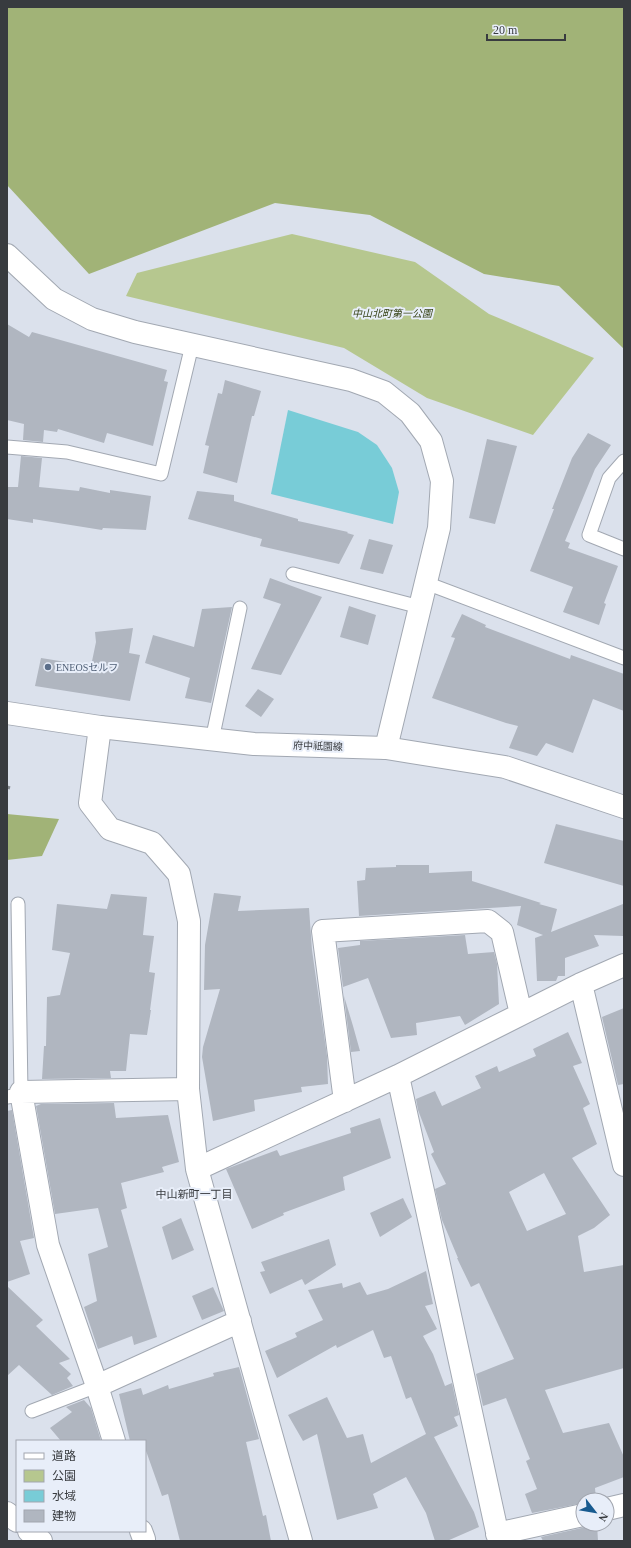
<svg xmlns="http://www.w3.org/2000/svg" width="631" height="1548" viewBox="0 0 631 1548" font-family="'Times New Roman','Noto Sans JP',serif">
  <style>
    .green { fill: #b6c78f }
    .forest { fill: #a1b377 }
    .water { fill: #78ccd7 }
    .building { fill: #b0b6c0; fill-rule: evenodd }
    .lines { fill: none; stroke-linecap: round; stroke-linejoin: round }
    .service-casing { stroke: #a2a8b2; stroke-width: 15 }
    .minor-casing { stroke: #a2a8b2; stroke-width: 24 }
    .tertiary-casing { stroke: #a2a8b2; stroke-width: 24 }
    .secondary-casing { stroke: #a2a8b2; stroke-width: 24 }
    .service { stroke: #fff; stroke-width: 13 }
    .minor { stroke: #fff; stroke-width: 22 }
    .tertiary { stroke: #fff; stroke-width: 22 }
    .secondary { stroke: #fff; stroke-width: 22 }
    .rail { stroke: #848990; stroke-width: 3; stroke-dasharray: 8 4; stroke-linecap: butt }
    .service-dot { fill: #5c6f8a; stroke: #e8eef9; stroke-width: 1.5 }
    .labels { text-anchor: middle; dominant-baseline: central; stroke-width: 4; stroke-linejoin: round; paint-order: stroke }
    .park-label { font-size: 10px; font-style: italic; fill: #354114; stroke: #e8eef9 }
    .service-label { font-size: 10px; fill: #4e5e75; stroke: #e8eef9; text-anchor: start }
    .street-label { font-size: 10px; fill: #383b3f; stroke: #e8eef9 }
    .neighbourhood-label { font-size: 11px; fill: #383b3f; stroke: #e8eef9 }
  </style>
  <rect width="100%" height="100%" fill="#dbe1ec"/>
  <path class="green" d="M292 234 415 262 489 314 594 358 533 435 427 398 344 348 126 296 137 273Z"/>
  <path class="forest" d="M7 7H624V349L559 286 484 274 370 215 275 203 89 274 7 185Z
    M7 814 59 819 42 856 7 860Z"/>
  <path class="water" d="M288 410 358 432 377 445 392 468 399 492 393 524 271 494Z"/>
  <path class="building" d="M7 324 29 337 32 332 167 370 164 381 168 382 153 446 107 433 104 443 58 429 57 432 44 430 43 442 23 440 24 424 7 420Z
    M225 380 261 391 254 416H252L237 483 203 473 209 446 205 445 218 393 222 394Z
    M588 433 611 445 595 469 565 541 570 543 568 548 618 566 604 603 606 604 599 625 563 612 573 587 530 571 554 509H552L572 458Z
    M487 439 517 446 495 524 469 518Z
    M21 456 42 458 39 487 79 491 80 487 110 493V490L151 496 146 530 103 528 102 530 33 519V523L7 519V487H18Z
    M197 491 234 495V501L298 519V521L348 532 347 533 354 535 339 564 260 546 262 539 188 519Z
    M369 539 393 545 383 574 360 569Z
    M270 578 322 597 281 675 251 669 281 604 263 598Z
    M349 606 376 615 368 645 340 637Z
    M232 607 211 703 185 698 190 678 145 663 153 635 194 647 202 609Z
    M462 614 486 625 485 627 570 659 571 655 624 674V711L593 699 573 753 546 743 537 756 509 748 518 726 506 723 432 698 455 638 451 637Z
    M133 628 129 653 140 655 130 701 35 686 41 658 91 666 96 642 95 632Z
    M258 689 274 699 261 717 245 706Z
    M556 824 624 841V886L544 863Z
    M396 865H429V873L472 871V881L541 903 539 904 557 909 551 932 623 904V936L594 935 599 946 565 958V976H558L556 981H537L535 938 543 935 517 925 521 906 359 916 357 881 365 880 366 868 396 867Z
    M214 893 241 896 238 911 309 908 312 950 327 1056 328 1084 301 1087 302 1092 254 1100 255 1111 213 1121 202 1057 203 1047 220 989 204 990 205 945Z
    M111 894 147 897 143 935 154 936 149 972 155 973 150 1010H151L147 1035 130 1034 126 1071H110L111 1078 42 1079 44 1046H46L47 997 60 995 70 953 52 950 57 904 107 909Z
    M465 935 468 954 494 952 497 964 499 1004 465 1025 460 1016 416 1023 417 1035 391 1038 368 978 343 987 338 948 360 945V941Z
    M344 996 353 1026 360 1051 351 1052Z
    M624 1008V1084L618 1085 602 1017Z
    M568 1032 582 1063 573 1066 590 1104 583 1108 597 1144 572 1158 610 1215 594 1228 578 1236 584 1272 624 1265V1368L545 1390 563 1433 609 1423 624 1457V1477L595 1488 596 1500H583V1503L532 1513 525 1494 537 1489 526 1461 530 1459 506 1398 483 1406 476 1374 514 1359 479 1283 471 1287 457 1258H458L442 1220 435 1189 446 1184 431 1154 434 1152 418 1110 416 1099 435 1091 442 1106 481 1088 475 1076 497 1066 499 1072 536 1056 533 1049ZM544 1173 566 1214 527 1231 509 1192Z
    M114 1103 116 1118 168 1115 179 1162 162 1167 164 1172 121 1183 127 1208 121 1210 157 1337 134 1345 132 1336 98 1349 84 1307 97 1301 88 1254 108 1247 98 1208 55 1214 36 1106 41 1104Z
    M12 1110 34 1238 20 1241 30 1274 7 1282V1111Z
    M380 1118 391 1158 343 1177 345 1190 283 1213 284 1215 252 1229 226 1169 277 1150 280 1156 351 1133 350 1128Z
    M403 1198 412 1217 380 1237 370 1213Z
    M181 1218 194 1250 172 1260 162 1227Z
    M329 1239 336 1265 305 1285 302 1279 270 1294 260 1272 265 1271 261 1262Z
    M426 1271 433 1304 425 1306 437 1329 423 1336 433 1354 445 1386 452 1383 459 1415 454 1417 458 1426 434 1437 474 1512 479 1527 447 1541H435L426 1513 406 1477 373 1494 378 1508 337 1520 317 1434 303 1441 288 1415 327 1397 347 1438 363 1434 371 1463 426 1434 411 1397 406 1399 391 1356 384 1358 373 1330 337 1348 336 1345 277 1378 265 1351 297 1337 295 1333 323 1320 308 1290 342 1283 343 1288 360 1282 367 1295 388 1289Z
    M7 1286 43 1320 36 1326 70 1359 59 1363 71 1374 67 1378 73 1386 52 1395 19 1365 7 1376Z
    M213 1287 224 1311 202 1320 192 1296Z
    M239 1367 259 1439 246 1442 263 1516 266 1515 271 1541H180L168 1494 162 1496 145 1448V1441H130L119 1394 141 1388 143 1395 168 1385 169 1389 214 1376 213 1373Z
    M84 1400 91 1408 101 1441H61L50 1428 72 1412 66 1407Z
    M592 1524H597L598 1541H543L541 1537 586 1527Z"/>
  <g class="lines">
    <g class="service-casing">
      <path id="service" d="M7 447 67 452 161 474 192 345
        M624 461 609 478 589 535 624 549
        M293 574 420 607
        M426 583 624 658
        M212 740 240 608
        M18 904 21 1092
        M7 1097 21 1095
        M32 1411 97 1386"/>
    </g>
    <g class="minor-casing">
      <path id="minor" d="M100 727 90 803 110 829 152 843 179 874 189 921 188 1089 197 1169 301 1541
        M581 984 624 1165
        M398 1076 499 1541
        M345 1101 323 931 488 921 502 932 521 1014
        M197 1169 398 1076 581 984 624 965
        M97 1386 240 1321
        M114 1441 97 1386 48 1245 21 1092 188 1089
        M607 1509 624 1505
        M7 1513 17 1521
        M29 1531 41 1541
        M141 1531 144 1539
        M497 1534 583 1515"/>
    </g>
    <g class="tertiary-casing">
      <path id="tertiary" d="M7 255 54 299 92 319 135 332 351 380 384 392 410 413 431 441 442 481 439 528 386 748"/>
    </g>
    <g class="secondary-casing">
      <path id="secondary" d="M7 713 100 727 254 744 386 748 505 767 624 807"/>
    </g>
    <use href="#service" class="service"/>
    <use href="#minor" class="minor"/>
    <use href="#tertiary" class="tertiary"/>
    <use href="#secondary" class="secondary"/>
    <path class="rail" d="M7 787 10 788"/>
  </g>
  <circle class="service-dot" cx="48" cy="667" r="4"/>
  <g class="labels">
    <g class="park-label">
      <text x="392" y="313">中山北町第一公園</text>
    </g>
    <g class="service-label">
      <text x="56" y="667">ENEOSセルフ</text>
    </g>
    <g class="street-label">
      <text transform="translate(318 746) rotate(2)">府中祇園線</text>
    </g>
    <g class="neighbourhood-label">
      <text x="194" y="1194">中山新町一丁目</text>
    </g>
  </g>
  <rect width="631" height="1548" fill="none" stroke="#383b3f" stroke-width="16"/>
  <rect x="16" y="1440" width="130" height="92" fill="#e8eef9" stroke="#a2a6af"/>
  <rect x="24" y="1453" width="20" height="6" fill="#ffffff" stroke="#a2a6af"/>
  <text x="52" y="1460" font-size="12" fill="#383b3f">道路</text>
  <rect x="24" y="1470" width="20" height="12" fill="#b6c78f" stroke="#a2a6af"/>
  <text x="52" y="1480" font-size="12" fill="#383b3f">公園</text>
  <rect x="24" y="1490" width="20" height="12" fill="#78ccd7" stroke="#a2a6af"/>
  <text x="52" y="1500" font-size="12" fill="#383b3f">水域</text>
  <rect x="24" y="1510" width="20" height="12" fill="#b0b6c0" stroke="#a2a6af"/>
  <text x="52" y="1520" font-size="12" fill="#383b3f">建物</text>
  <g transform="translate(595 1512) rotate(121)"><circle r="19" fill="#e8eef9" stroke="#a2a6af"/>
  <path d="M0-3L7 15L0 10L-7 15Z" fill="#185b90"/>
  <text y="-6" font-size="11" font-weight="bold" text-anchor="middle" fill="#383b3f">N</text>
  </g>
  <path d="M487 34v6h78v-6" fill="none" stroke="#383b3f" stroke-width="2"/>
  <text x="493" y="34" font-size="12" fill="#383b3f" stroke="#e8eef9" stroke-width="3" paint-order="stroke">20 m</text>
</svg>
